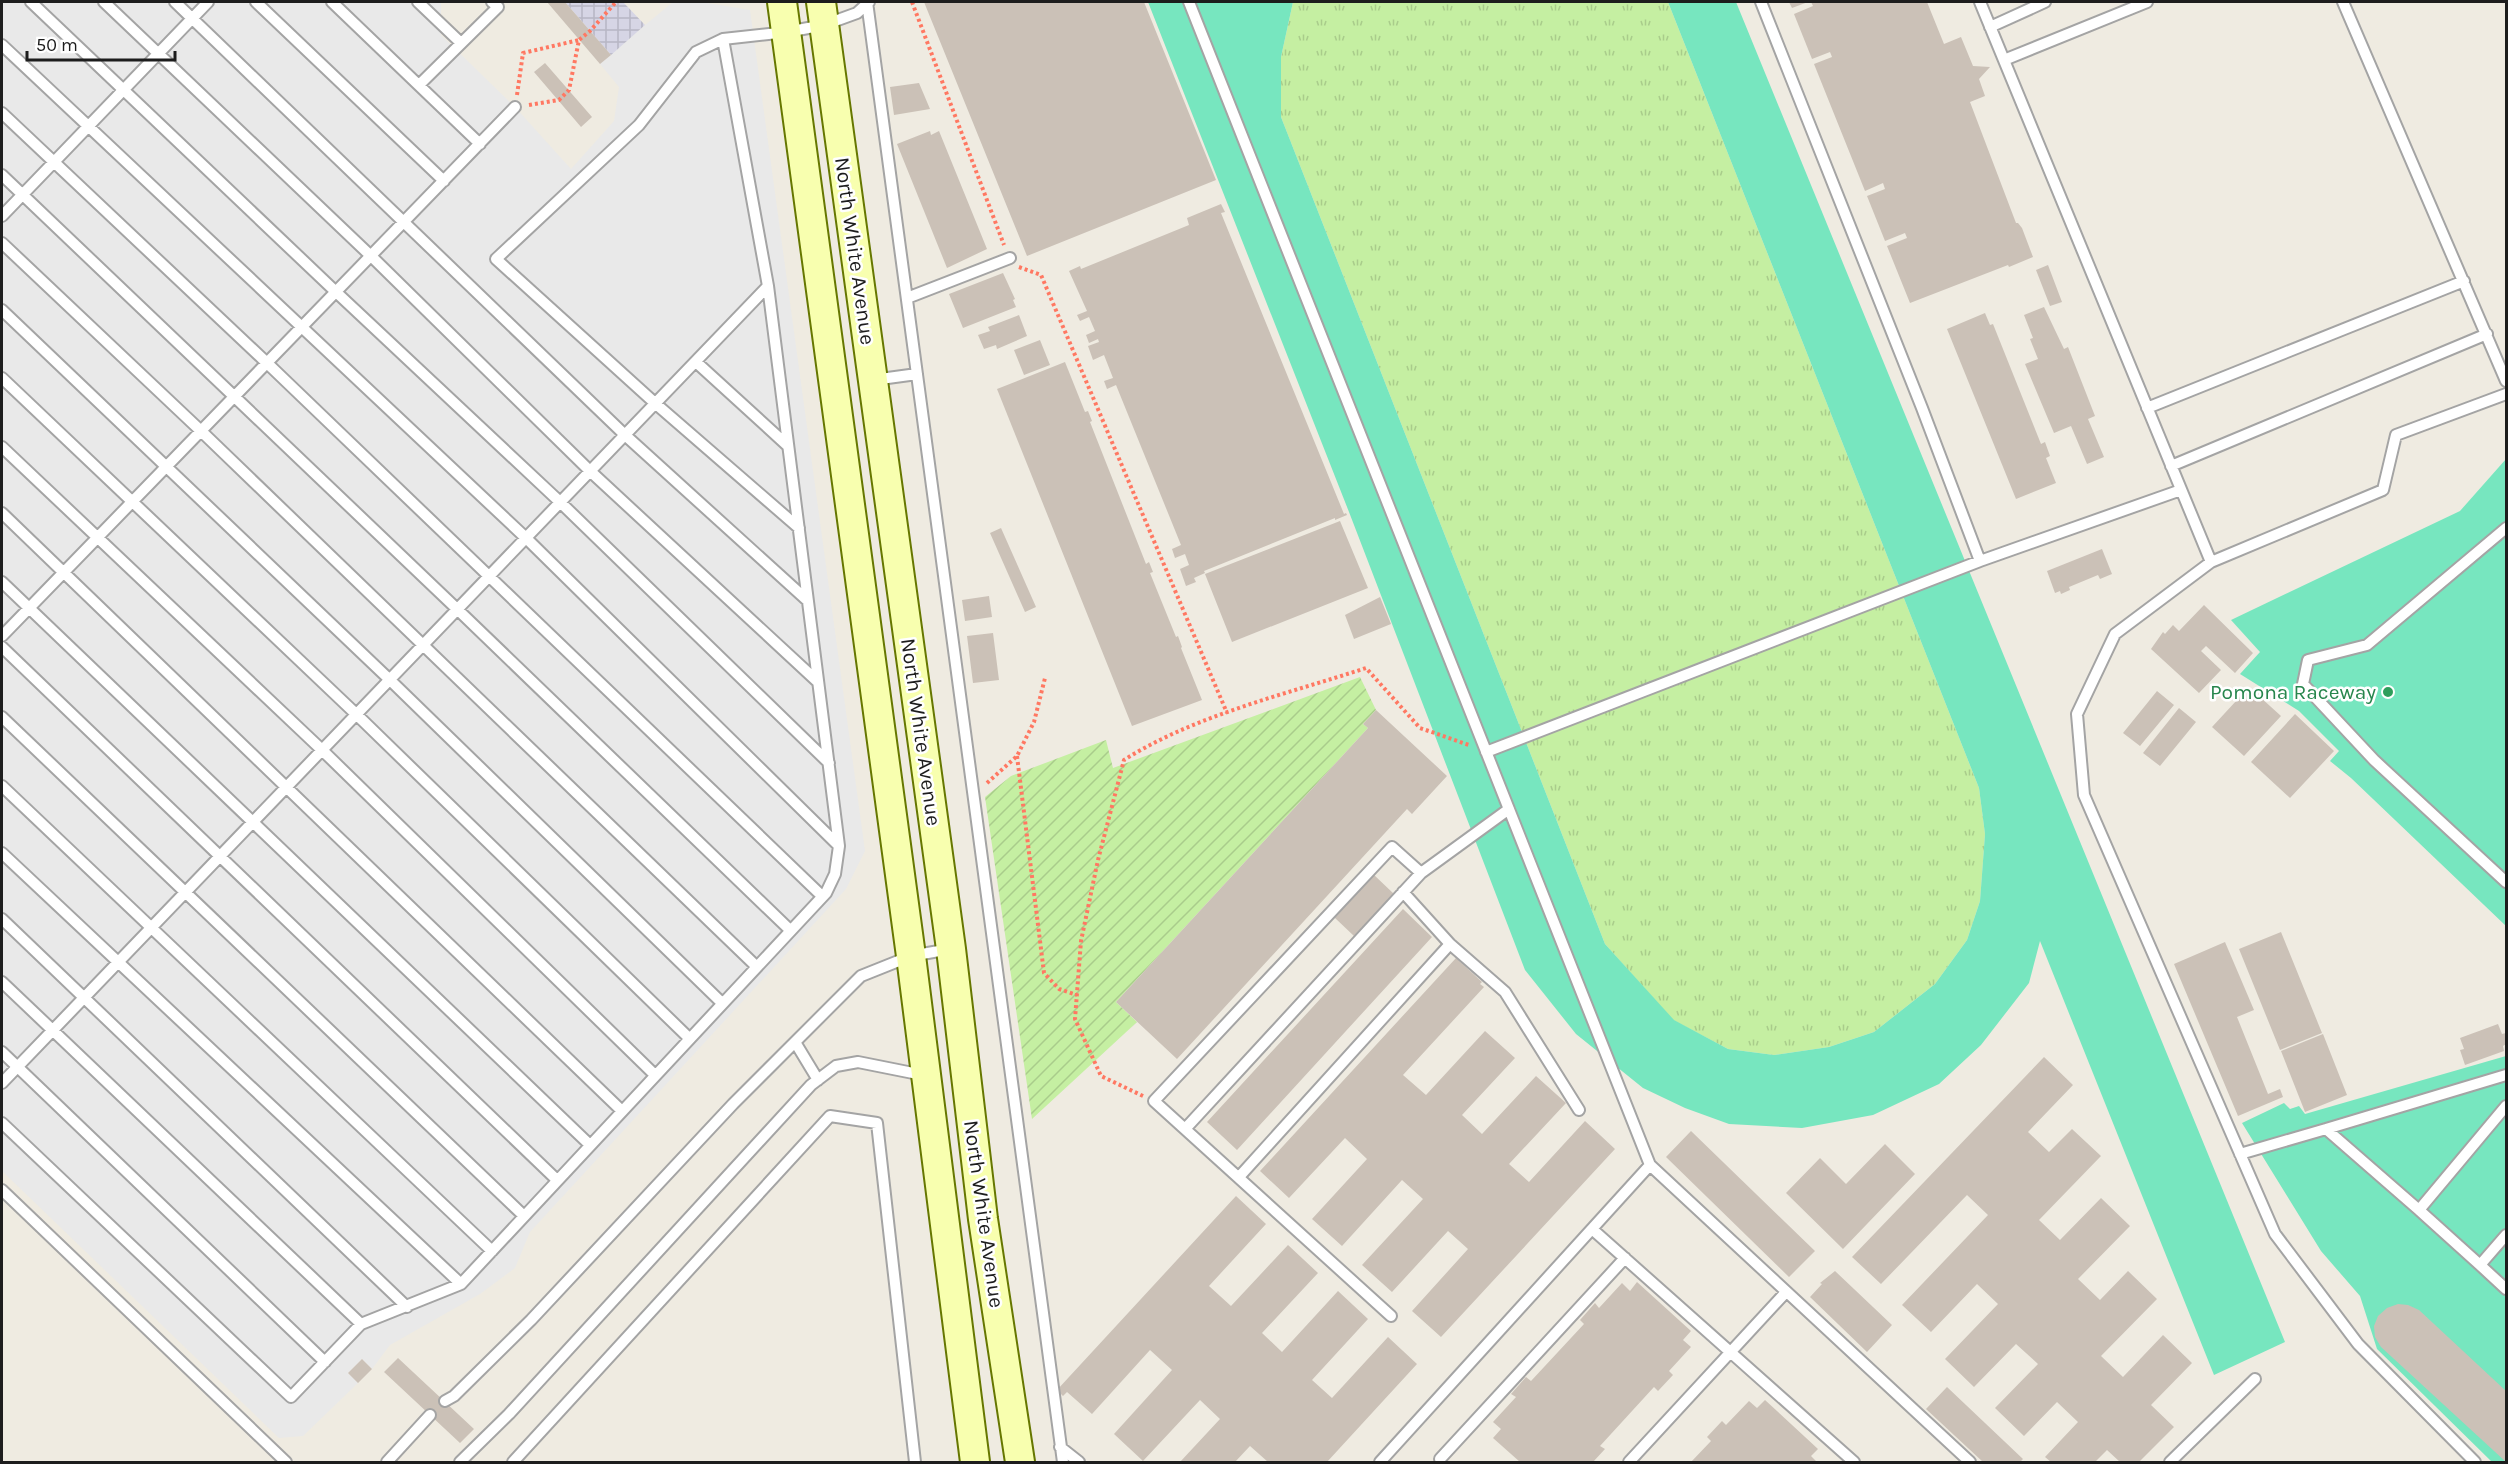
<svg xmlns="http://www.w3.org/2000/svg" width="2508" height="1464" viewBox="0 0 2508 1464" font-family="Karla,sans-serif">
  <style>
    .grass { fill: url(#grass-tufts) }
    .garden { fill: url(#garden-furrows) }
    .pitch { fill: #77e6bf }
    .parking { fill: #e9e9e9 }
    .plaza { fill: url(#plaza-grid) }
    .building { fill: #cbc1b7 }
    .lines { fill: none; stroke-linecap: round; stroke-linejoin: round }
    .lane-casing { stroke: #a4a4a4; stroke-width: 14 }
    .secondary-casing { stroke: #670; stroke-width: 32 }
    .path { stroke: #ff7862; stroke-width: 4; stroke-dasharray: 3 3; stroke-linecap: butt }
    .lane { stroke: #fff; stroke-width: 10 }
    .secondary { stroke: #f8ffaf; stroke-width: 28 }
    .leisure-dot { fill: #2e9e5b; stroke: #fff; stroke-width: 2 }
    .labels { text-anchor: middle; dominant-baseline: central; stroke-width: 5; stroke-linejoin: round; paint-order: stroke }
    .street-label { font-size: 21px; fill: #1d1d1d; stroke: #fff }
    .leisure-label { font-size: 21px; fill: #27864d; stroke: #fff; text-anchor: end }
  </style>
  <defs>
    <pattern id="grass-tufts" width="24" height="20" patternUnits="userSpaceOnUse" patternTransform="scale(1.5)"><rect width="24" height="20" fill="#c5efa2"/><path d="M3 7l-1-3M5 7V3M7 7l1-3M15 17l-1-3M17 17v-4M19 17l1-3" fill="none" stroke="#a9cc8b"/></pattern>
    <pattern id="garden-furrows" width="10" height="10" patternUnits="userSpaceOnUse" patternTransform="scale(1.5)"><rect width="10" height="10" fill="#c5efa2"/><path d="M-1 1l2-2M0 10L10 0M9 11l2-2" fill="none" stroke="#a9cc8b"/></pattern>
    <pattern id="plaza-grid" width="8" height="8" patternUnits="userSpaceOnUse" patternTransform="scale(1.5)"><rect width="8" height="8" fill="#d6d5e5"/><path d="M0 4h8M4 0v8" fill="none" stroke="#b7b6c4"/></pattern>
  </defs>
  <rect width="100%" height="100%" fill="#efebe1"/>
  <path class="grass" d="M1293 2H1668L1979 788 1985 834 1980 901 1967 940 1935 984 1874 1032 1829 1047 1774 1055 1728 1049 1673 1020 1605 944 1281 117V57Z"/>
  <path class="garden" d="M1360 677 1376 710 1363 724 1368 728 1116 1002 1137 1022 1032 1119 985 797 1011 776 1106 740 1113 768Z"/>
  <path class="pitch" d="M1148 2H1293L1281 57V117L1605 944 1674 1020 1728 1049 1774 1055 1829 1047 1874 1032 1935 984 1967 940 1980 901 1985 834 1979 788 1668 2H1736L2285 1342 2214 1375 2040 941 2029 983 1981 1045 1939 1084 1873 1115 1802 1128 1729 1124 1685 1108 1643 1088 1576 1034 1525 970 1349 512Z
    M2506 459V926L2351 778 2330 761 2339 751 2299 711 2240 674 2260 652 2231 620 2460 511Z
    M2506 1056V1462H2492L2377 1349 2360 1296 2321 1251 2242 1123 2284 1103 2290 1109 2299 1106 2305 1114Z"/>
  <path class="parking" d="M2 2H441V35L515 107 571 169 614 121 619 87 600 64 621 45 673 2H701L750 10 865 851 846 889 530 1232 515 1268 480 1294 390 1345 372 1369 362 1359 348 1373 358 1383 303 1436 279 1438 2 1171Z"/>
  <path class="plaza" d="M565 2H623L645 25 611 55Z"/>
  <path class="building" d="M547 2H565L611 55 600 64Z
    M924 2H1144L1216 180 1027 256Z
    M1789 2H1808L1792 8Z
    M1811 2H1927L1944 44 1961 37 1973 66 1990 67 1979 79 1985 96 1970 102 2016 223H2018L2022 228 2033 257 2009 267 2008 265 1910 303 1887 246 1907 238 1905 233 1885 241 1867 196 1885 189 1883 183 1865 191 1814 64 1832 57 1830 52 1812 59 1794 14 1813 6Z
    M545 63 592 117 581 127 534 72Z
    M919 83 930 109 894 115 890 87Z
    M930 131 931 135 939 131 987 249 947 268 897 144Z
    M1221 204 1225 212 1221 213 1344 514 1346 513 1347 515 1335 520V518L1204 571 1205 573 1194 578 1196 582 1186 586 1180 569 1189 565 1185 554 1175 558 1172 549 1181 545 1116 385 1107 389 1104 381 1113 378 1104 355 1093 360 1088 346 1099 342 1098 339 1089 343 1086 335 1095 331 1089 317 1080 321 1077 315 1087 311 1069 271 1080 266 1081 269 1189 225 1187 218Z
    M2048 265 2062 302 2050 306 2036 270Z
    M1003 273 1015 299 1013 300 1016 307 963 328 949 294Z
    M2044 307 2064 349 2068 347 2095 416 2088 419 2104 457 2087 464 2071 426 2054 433 2025 364 2038 359 2030 339 2033 338 2024 315Z
    M1985 313 1990 325 1993 324 2041 444 2045 442 2050 456 2046 458 2056 483 2016 499 1947 329Z
    M1019 315 1027 336 997 349 996 345 984 349 978 335 990 331 988 327Z
    M1040 340 1050 365 1024 375 1014 350Z
    M1065 362 1085 412 1088 411 1092 421 1090 422 1146 564 1149 562 1153 572 1150 573 1176 637 1178 636 1182 647 1181 648 1202 700 1132 726 997 389Z
    M1340 521 1368 588 1232 642 1205 574Z
    M1001 528 1036 607 1025 612 990 533Z
    M2102 549 2112 574 2100 579 2098 575 2069 587 2070 590 2061 594 2060 591 2055 593 2047 571Z
    M989 596 992 617 965 621 962 600Z
    M1380 597 1391 624 1354 639 1345 615Z
    M2204 605 2253 653 2235 673 2206 646 2201 651 2221 670 2199 693 2151 649 2163 632 2165 634 2173 625 2179 631Z
    M993 633 999 680 973 683 967 636Z
    M2249 687 2281 716 2244 756 2212 727Z
    M2157 691 2174 705 2140 746 2123 733Z
    M2179 708 2196 722 2160 766 2143 753Z
    M1376 710 1447 776 1412 814 1407 809 1177 1059 1116 1002 1368 728 1363 724Z
    M2295 714 2334 751 2290 798 2251 762Z
    M1373 874 1394 894 1354 936 1335 918V915Z
    M1403 909 1432 937 1237 1150 1207 1122Z
    M2281 932 2322 1033 2280 1050 2239 949Z
    M2225 942 2254 1010 2237 1017 2268 1094 2280 1089 2283 1097 2238 1116 2174 964Z
    M1456 958 1482 982 1480 984 1484 987 1403 1075 1426 1095 1485 1031 1515 1058 1462 1115 1482 1134 1536 1076 1566 1103 1509 1164 1529 1182 1585 1121 1615 1149 1441 1337 1412 1311 1468 1249 1448 1231 1392 1292 1362 1265 1423 1199 1402 1180 1342 1246 1312 1219 1367 1159 1345 1138 1289 1198 1260 1171Z
    M2498 1024 2502 1034 2506 1033V1044L2503 1046 2504 1051 2465 1065 2460 1050 2464 1049 2460 1038Z
    M2323 1034 2347 1095 2305 1112 2281 1051Z
    M2044 1057 2073 1085 2028 1132 2049 1152 2072 1129 2101 1156 2039 1220 2060 1240 2101 1198 2130 1226 2078 1279 2100 1300 2128 1271 2157 1299 2101 1356 2123 1377 2163 1335 2192 1363 2151 1405 2174 1427 2139 1462H2120L2107 1450 2095 1462H2051L2045 1457 2078 1422 2057 1402 2024 1436 1995 1408 2038 1364 2016 1344 1974 1387 1945 1359 1998 1304 1977 1284 1931 1332 1902 1305 1988 1215 1967 1195 1881 1284 1852 1257Z
    M1691 1131 1815 1251 1789 1277 1666 1157Z
    M1885 1144 1915 1174 1843 1249 1786 1193 1820 1158 1846 1184Z
    M1236 1196 1266 1224 1209 1286 1231 1306 1288 1245 1318 1273 1262 1333 1282 1352 1338 1291 1368 1319 1312 1380 1332 1398 1388 1337 1417 1364 1327 1462H1268L1250 1446 1235 1462H1180L1220 1419 1200 1400 1143 1461 1114 1434 1172 1370 1150 1350 1092 1414 1067 1392 1063 1396 1057 1390Z
    M1835 1271 1892 1325 1867 1352 1810 1297 1822 1284 1820 1283Z
    M1637 1282 1691 1331 1683 1340 1691 1347 1669 1371 1673 1375 1658 1391 1654 1387 1600 1446 1605 1449 1593 1462H1520L1493 1438 1501 1429 1493 1422 1516 1397 1511 1394 1526 1377 1531 1381 1584 1324 1580 1320 1595 1303 1599 1308 1622 1283 1630 1291Z
    M2398 1304 2408 1305 2419 1310 2506 1391V1462L2381 1347 2375 1337 2374 1326 2378 1316 2387 1308Z
    M398 1358 474 1429 460 1443 384 1372Z
    M362 1359 372 1369 358 1383 348 1373Z
    M1947 1387 2023 1459 2020 1462H1983L1926 1409Z
    M1765 1400 1818 1449 1811 1456 1817 1462H1691L1711 1441 1707 1437 1722 1421 1726 1425 1749 1401 1757 1408Z"/>
  <g class="lines">
    <g class="lane-casing">
      <path id="lane" d="M31 2 336 292 560 502 829 763
        M104 2 371 256 590 471 818 682
        M175 2 625 435 808 601
        M256 2 444 181
        M332 2 480 144
        M418 2 461 43
        M867 2 1063 1462
        M1189 2 1650 1165 1970 1462
        M1761 2 1922 408 1980 561 2181 490
        M1980 2 2211 562
        M2343 2 2506 381
        M1990 27 2045 2
        M2 45 526 538 839 846
        M2004 60 2147 2
        M419 85 498 7 492 2
        M2 113 267 363 822 896
        M2 175 457 609 790 930
        M2 216 208 2
        M2 243 201 431 756 966
        M907 298 1010 258
        M2 310 390 680 722 1003
        M696 362 788 446
        M2 378 356 714 689 1038
        M873 380 917 374
        M2147 408 2464 281
        M2 447 322 750 655 1075
        M2171 466 2487 334
        M2 513 622 1111
        M799 528 656 404 496 259 639 125 696 52 723 39 787 32 824 25 857 13 869 2
        M2506 528 2367 645 2308 660 2303 684 2374 760 2506 882
        M2 582 590 1145
        M2 636 515 107
        M2 647 557 1180
        M2 717 524 1216
        M1486 752 1980 561
        M2 786 492 1251
        M2 853 461 1284
        M1403 892 1450 944 1505 992 1579 1110
        M2 919 407 1307
        M2 982 361 1324
        M795 1042 818 1080
        M2 1052 325 1362
        M2 1083 768 286 723 39
        M2 1123 291 1397 361 1324 461 1284 826 893 835 874 839 846 768 286
        M1185 1129 1421 873 1509 809
        M2326 1129 2506 1075
        M2240 1154 2326 1129 2419 1210
        M1239 1177 1450 944
        M2 1190 286 1462
        M1592 1229 1854 1462
        M2506 1235 2480 1265 2506 1289
        M2480 1265 2419 1210 2506 1106
        M1391 1316 1154 1101 1392 847 1421 873
        M445 1401 454 1396 531 1320 733 1104 861 976 911 956 950 949
        M1060 1447 1079 1462
        M1440 1459 1625 1258
        M387 1462 430 1415
        M460 1462 509 1414 811 1085 836 1066 858 1062 923 1075
        M513 1462 830 1116 877 1123 915 1462
        M1380 1462 1650 1165
        M1629 1462 1786 1292
        M2170 1462 2255 1379
        M2475 1462 2358 1344 2275 1234 2084 795 2077 714 2115 634 2211 562 2383 490 2396 435 2506 394"/>
    </g>
    <g class="secondary-casing">
      <path id="secondary" d="M782 2 911 956 975 1462
        M821 2 951 949 983 1219 1020 1462"/>
    </g>
    <path class="path" d="M912 2 1004 245
      M517 95 523 53 579 40
      M529 105 559 100 569 90 579 40 590 31 616 2
      M1019 267 1041 275 1227 713
      M1017 756 1044 973 1059 989 1077 995
      M987 783 1017 756 1034 722 1045 678
      M1143 1096 1101 1076 1075 1019 1081 941 1098 860 1124 760C1195 715 1287 694 1366 668L1420 728 1469 745"/>
    <use href="#lane" class="lane"/>
    <use href="#secondary" class="secondary"/>
  </g>
  <circle class="leisure-dot" cx="2388" cy="692" r="6"/>
  <g class="labels">
    <g class="street-label">
      <text transform="translate(855 251) rotate(82)">North White Avenue</text>
      <text transform="translate(921 732) rotate(82)">North White Avenue</text>
      <text transform="translate(984 1214) rotate(82)">North White Avenue</text>
    </g>
    <g class="leisure-label">
      <text x="2376" y="692">Pomona Raceway</text>
    </g>
  </g>
  <rect width="2508" height="1464" fill="none" stroke="#1d1d1d" stroke-width="6"/>
  <path d="M27 51v9h148v-9" fill="none" stroke="#1d1d1d" stroke-width="3"/>
  <text x="36" y="51" font-size="18" fill="#1d1d1d" stroke="#ffffff" stroke-width="4.5" paint-order="stroke">50 m</text>
</svg>
